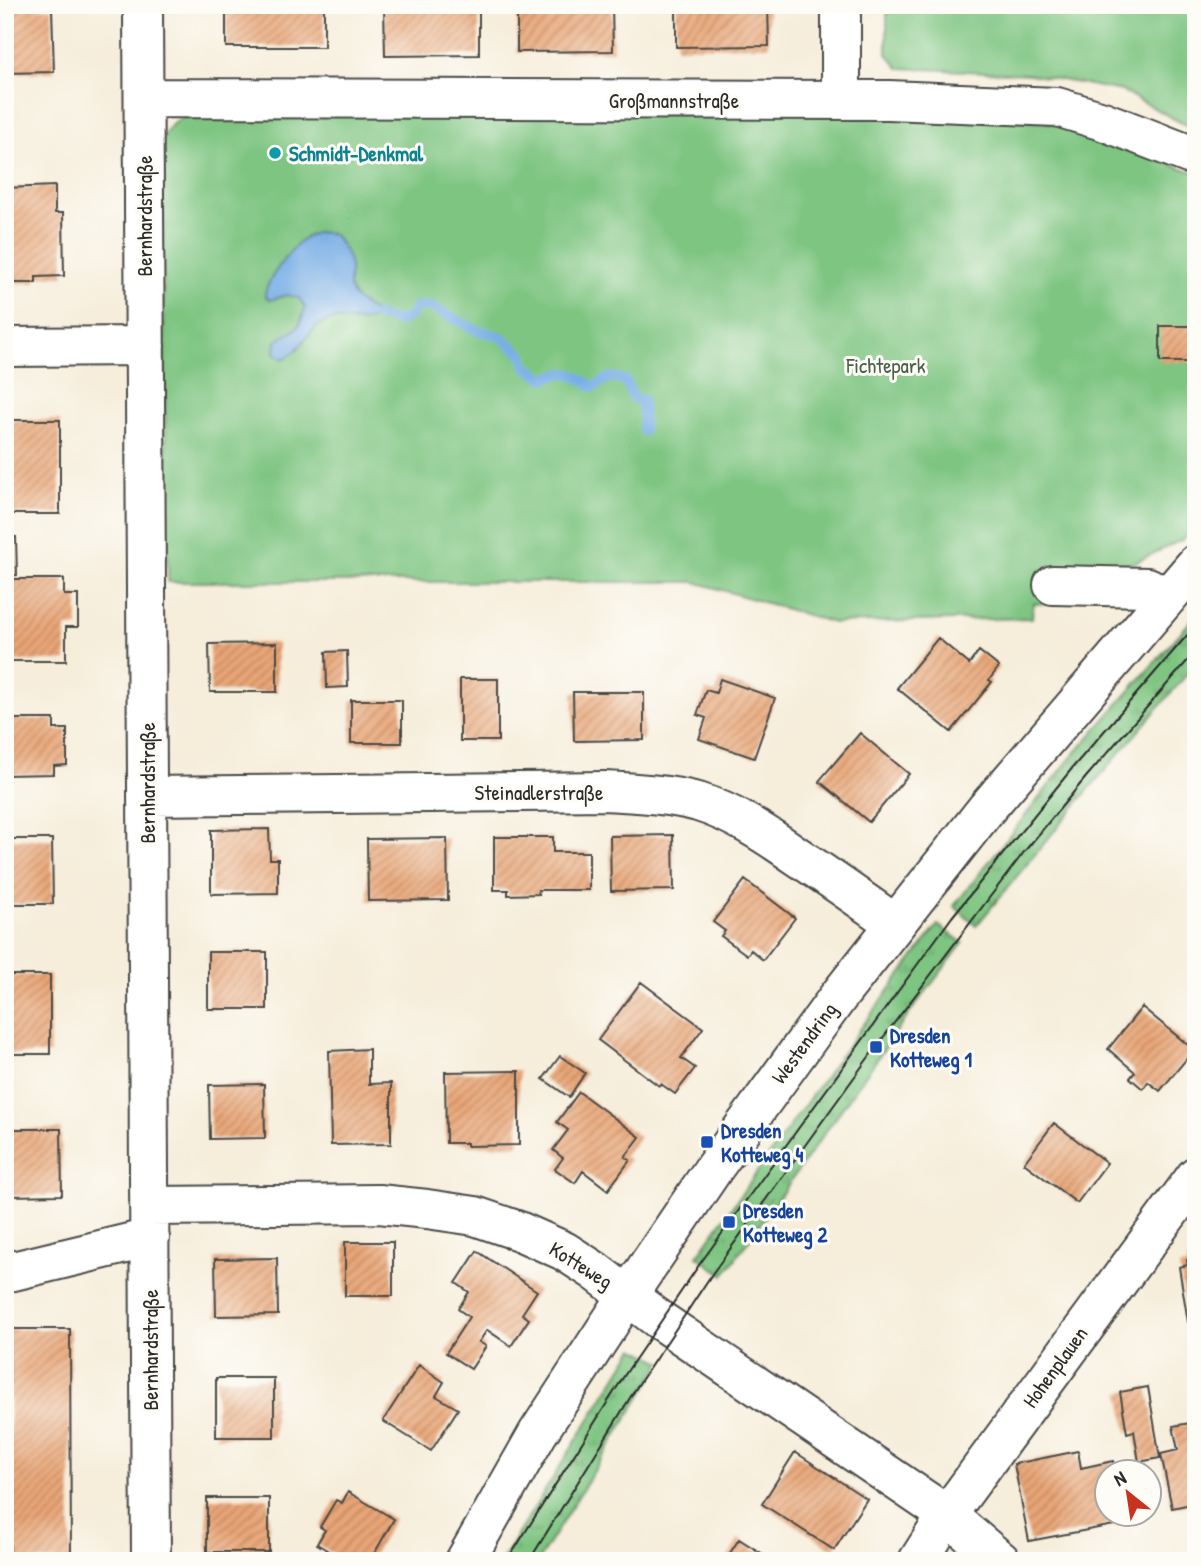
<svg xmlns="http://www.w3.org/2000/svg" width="1201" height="1566" viewBox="0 0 1201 1566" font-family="'Patrick Hand',sans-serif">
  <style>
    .grass { fill: url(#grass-tufts); stroke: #547856; stroke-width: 2 }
    .park { fill: #7ec581; stroke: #547856; stroke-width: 2 }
    .water { fill: #78aee6; stroke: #526c88; stroke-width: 2 }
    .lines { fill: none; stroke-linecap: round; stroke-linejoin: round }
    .stream { stroke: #78aee6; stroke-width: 10 }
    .building { fill: url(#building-hatch) }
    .minor-casing { stroke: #494845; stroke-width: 42 }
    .minor { stroke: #fff; stroke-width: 38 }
    .tram { stroke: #2b2b2b; stroke-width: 2 }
    .culture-dot { fill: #0f9aa8; stroke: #fdfcf7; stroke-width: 2.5 }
    .transit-dot { fill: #1a4fb4; stroke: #fdfcf7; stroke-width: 2.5 }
    .labels { text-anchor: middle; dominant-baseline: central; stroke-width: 6; stroke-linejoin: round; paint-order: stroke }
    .street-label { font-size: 21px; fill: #2b2b2b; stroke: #fdfcf7 }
    .culture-label { font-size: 21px; font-weight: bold; fill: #0d838f; stroke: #fdfcf7; text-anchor: start }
    .park-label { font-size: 21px; fill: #486149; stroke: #fdfcf7 }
    .transit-label { font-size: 21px; font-weight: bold; fill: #164399; stroke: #fdfcf7; text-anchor: start }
  </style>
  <defs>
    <pattern id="grass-tufts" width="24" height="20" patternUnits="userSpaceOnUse" patternTransform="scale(1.75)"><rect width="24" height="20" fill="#7ec581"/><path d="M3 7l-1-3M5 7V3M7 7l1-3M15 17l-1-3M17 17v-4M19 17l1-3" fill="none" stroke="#67a06a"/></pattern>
    <pattern id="building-hatch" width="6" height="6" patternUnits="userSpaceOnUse" patternTransform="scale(1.75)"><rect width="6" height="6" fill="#e9a576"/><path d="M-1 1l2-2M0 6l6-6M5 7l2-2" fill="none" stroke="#bd8761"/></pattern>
  </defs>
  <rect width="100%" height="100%" fill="#fdfcf7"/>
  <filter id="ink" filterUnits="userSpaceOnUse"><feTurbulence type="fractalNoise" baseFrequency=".0143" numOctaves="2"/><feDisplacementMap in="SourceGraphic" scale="14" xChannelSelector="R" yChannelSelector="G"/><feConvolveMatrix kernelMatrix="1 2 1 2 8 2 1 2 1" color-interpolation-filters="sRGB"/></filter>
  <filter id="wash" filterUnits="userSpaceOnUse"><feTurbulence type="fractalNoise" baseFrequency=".00686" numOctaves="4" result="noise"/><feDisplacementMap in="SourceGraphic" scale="28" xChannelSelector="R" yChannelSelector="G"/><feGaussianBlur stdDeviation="1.57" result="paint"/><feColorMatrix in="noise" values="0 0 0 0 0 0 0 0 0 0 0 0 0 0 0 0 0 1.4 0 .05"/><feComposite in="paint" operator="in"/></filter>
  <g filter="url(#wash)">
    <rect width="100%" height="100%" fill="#f6edda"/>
    <path class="grass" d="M1196 615V664L1094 783 976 926 954 906 1070 759Z
      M938 925 963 943 914 1007 724 1275 697 1256 837 1060Z
      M634 1348 662 1362 538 1561H501Z"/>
    <path class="park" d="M887 5H1196V126L1193 129 1122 91 1029 74 899 68 887 54Z
      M894 109 1054 123 1196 173V530L1182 540 1134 563 1107 567 1058 602 1033 604 1032 618 834 623 695 582H168L161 143C167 128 173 121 188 115Z"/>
    <path class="water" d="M318 232 333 234C341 244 349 255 350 268 351 275 347 283 350 290 358 307 371 305 377 316 360 328 342 316 328 321 305 329 303 352 283 359L275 353 276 341C294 331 300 330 305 308L299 298 287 295 270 300 265 296C265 281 291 249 303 239 307 236 313 234 318 232Z"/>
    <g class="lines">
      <path class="stream" d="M377 316 400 322 411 315 417 306 432 307 476 330 500 336 523 355 526 366 545 379C569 368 572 373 593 387L610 377 625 380 634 399 643 400V431"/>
    </g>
    <g id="blocks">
      <path class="building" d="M226 5H324V47H226Z
        M384 5H479V55L385 56Z
        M517 5H612L613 51 517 52Z
        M676 5H768L769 46 676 47Z
        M52 8 54 72 5 73V9Z
        M55 186V213H63L64 276 36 277V283H12L11 278H5V188Z
        M1160 326H1196V362H1160Z
        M5 420H60V514H5Z
        M5 537H16L17 575 5 576Z
        M8 579H64V595H78V627H66V661H10L9 634H5V583H8Z
        M938 638 969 664 979 651 999 667 989 680 992 682 951 732 897 688Z
        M277 643V692H210L209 644Z
        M347 651 348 687 327 688 326 652Z
        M460 679H498V741H460Z
        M720 679 775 698 754 758 699 739 706 718 697 715 706 690 716 693Z
        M573 692H644V740L574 741Z
        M351 700H402V743H351Z
        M5 719H54V729H67V765L54 766V774L5 775Z
        M860 733 909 774 869 822 819 781Z
        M269 829 270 859H278V893L211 894V830Z
        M673 835 674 890 611 891 610 836Z
        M494 837H553V852H589V890H538L539 894 508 895V890H494Z
        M447 838 448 900 368 901 367 839Z
        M5 839H52L53 904H5Z
        M745 880 795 918 763 960 751 950 747 955 721 936 725 931 713 922Z
        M208 952H267V1009H208Z
        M5 975H50V1054H5Z
        M641 982 703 1028 681 1058 695 1068 675 1094 661 1084 659 1086 598 1040Z
        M1142 1007 1194 1050 1160 1091 1148 1082 1143 1089 1130 1078 1135 1072 1108 1049Z
        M369 1049V1084L391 1083V1144L331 1145 329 1051Z
        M560 1056 585 1073 569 1097 543 1079Z
        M519 1071V1145L467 1146V1143H446L445 1072Z
        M264 1084 265 1138 210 1139 209 1085Z
        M579 1092 640 1137 625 1157 630 1160 608 1190 583 1171 575 1183 555 1169 563 1158 553 1150 568 1130 557 1122Z
        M1054 1123 1107 1163 1077 1203 1024 1163Z
        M9 1129H61L62 1195 10 1196Z
        M345 1242H393V1296H345Z
        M477 1251 537 1291 522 1314 529 1319 511 1346 487 1330 479 1342 486 1346 471 1369 446 1353 469 1317 458 1309 469 1292 456 1283Z
        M277 1258 278 1315 216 1316 215 1259Z
        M1196 1259V1320L1188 1322 1179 1267 1188 1265 1187 1260Z
        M9 1329H70L71 1561H10Z
        M419 1365 444 1382 436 1396 458 1409 431 1451 383 1421Z
        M216 1378H274V1437H216Z
        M1148 1387 1160 1458 1139 1462 1134 1431 1127 1433 1120 1392Z
        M1196 1422V1503L1172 1508 1161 1454 1178 1450 1173 1426Z
        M1078 1451 1081 1468 1113 1461 1115 1472H1106V1514H1123L1125 1523 1029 1541 1014 1464Z
        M795 1452 867 1499 834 1550 762 1504Z
        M348 1492 394 1519 370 1561H345L317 1544 325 1530 320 1527 336 1500 342 1503Z
        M207 1498H269V1552H207Z
        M739 1539 774 1561H725Z"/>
    </g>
  </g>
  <g filter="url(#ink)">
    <use href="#blocks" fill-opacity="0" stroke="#494845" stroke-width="2"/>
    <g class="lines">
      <g class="minor-casing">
        <path id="minor" d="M143 5 151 1561
          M144 98 889 100 1057 107 1103 121 1196 157
          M841 100V5
          M5 347 145 346
          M1053 585 1148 587 1166 597
          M147 796 606 791C637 793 668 794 698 802 734 813 767 835 797 856 830 878 863 901 895 924
          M150 1206 379 1204 427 1209 475 1216 519 1231 564 1251 595 1271 661 1321 947 1515 1001 1561
          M5 1273 150 1238
          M465 1561 538 1433 628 1295 714 1168 838 997 987 808 1196 564
          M918 1561 947 1515 1196 1176"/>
      </g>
      <use href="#minor" class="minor"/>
      <path class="tram" d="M507 1561 626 1373 699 1265 952 917 1074 766 1196 625
        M529 1561 638 1385 675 1330 712 1274 876 1047 1024 852 1087 776 1196 651"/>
    </g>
  </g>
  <circle class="culture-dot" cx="275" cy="153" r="7"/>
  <g class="transit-dot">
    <rect x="869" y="1040" width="14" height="14" rx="3.5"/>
    <rect x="700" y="1135" width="14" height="14" rx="3.5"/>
    <rect x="722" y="1215" width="14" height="14" rx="3.5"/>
  </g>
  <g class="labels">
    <g class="street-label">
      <text x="674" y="100">Großmannstraße</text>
      <text transform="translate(144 216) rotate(-90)">Bernhardstraße</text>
      <text transform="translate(147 783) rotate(-90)">Bernhardstraße</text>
      <text x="539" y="792">Steinadlerstraße</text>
      <text transform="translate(804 1043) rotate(-54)">Westendring</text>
      <text transform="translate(581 1265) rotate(32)">Kotteweg</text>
      <text transform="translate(150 1350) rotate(-90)">Bernhardstraße</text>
      <text transform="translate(1055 1367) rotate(-54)">Hohenplauen</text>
    </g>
    <g class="culture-label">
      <text x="289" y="153">Schmidt-Denkmal</text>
    </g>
    <g class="park-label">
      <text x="886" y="365">Fichtepark</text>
    </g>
    <g class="transit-label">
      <text x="890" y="1035">Dresden<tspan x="890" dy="24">Kotteweg 1</tspan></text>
      <text x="721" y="1130">Dresden<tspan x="721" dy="24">Kotteweg 4</tspan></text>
      <text x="743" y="1210">Dresden<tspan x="743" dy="24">Kotteweg 2</tspan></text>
    </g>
  </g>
  <rect width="1201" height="1566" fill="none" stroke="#fdfcf7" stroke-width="28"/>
  <g transform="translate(1128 1493) rotate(330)"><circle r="33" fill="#fdfcf7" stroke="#a9a8a5" stroke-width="2"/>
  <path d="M0-5L12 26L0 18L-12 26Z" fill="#c8321e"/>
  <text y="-10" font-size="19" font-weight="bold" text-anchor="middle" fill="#2b2b2b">N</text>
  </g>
</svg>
